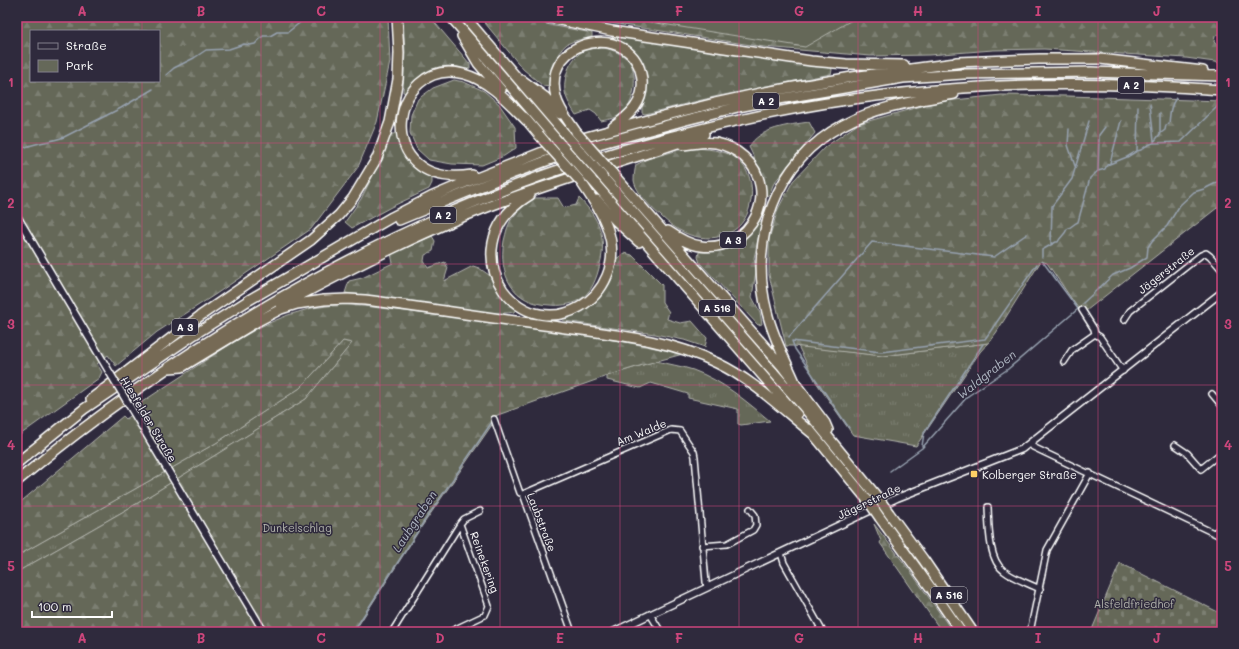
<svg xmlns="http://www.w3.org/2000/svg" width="1239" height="649" viewBox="0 0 1239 649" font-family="Mali,sans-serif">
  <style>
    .grass { fill: url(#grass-tufts); stroke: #b2b4ac }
    .forest { fill: url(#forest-firs); stroke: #b2b4ac; fill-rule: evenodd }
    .cemetery { fill: url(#cemetery-stones); stroke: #b2b4ac }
    .green { fill: #656859; stroke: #b2b4ac }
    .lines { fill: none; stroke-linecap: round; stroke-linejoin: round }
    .stream { stroke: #97a2b0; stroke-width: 1.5 }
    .minor-casing { stroke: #fff; stroke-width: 8 }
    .tertiary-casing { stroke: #fff; stroke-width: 9 }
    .motorway-casing { stroke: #fff; stroke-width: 12 }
    .minor { stroke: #2f2a3d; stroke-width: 5 }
    .tertiary { stroke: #2f2a3d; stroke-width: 6 }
    .motorway { stroke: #766a54; stroke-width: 9 }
    .tertiary-bridge-casing { stroke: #fff; stroke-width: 9; stroke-linecap: butt }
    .motorway-bridge-casing { stroke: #fff; stroke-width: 12; stroke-linecap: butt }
    .tertiary-bridge { stroke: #2f2a3d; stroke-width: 6 }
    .motorway-bridge { stroke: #766a54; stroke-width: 9 }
    .grid { fill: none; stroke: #ce467c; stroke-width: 1; stroke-opacity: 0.55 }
    .poi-dot { fill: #ffd166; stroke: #2f2a3d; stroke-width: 1.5 }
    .labels { text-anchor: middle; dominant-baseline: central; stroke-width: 3; stroke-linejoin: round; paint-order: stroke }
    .shield { fill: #2f2a3d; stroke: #c1bfc5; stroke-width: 1 }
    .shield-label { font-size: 10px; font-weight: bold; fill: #fff }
    .street-label { font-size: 11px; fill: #fff; stroke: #2f2a3d }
    .poi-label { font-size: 11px; fill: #fff; stroke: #2f2a3d; text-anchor: start }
    .park-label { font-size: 11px; fill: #b2b4ac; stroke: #2f2a3d }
    .water-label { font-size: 12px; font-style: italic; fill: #b1b9c4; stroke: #2f2a3d }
    .neatline { fill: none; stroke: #ce467c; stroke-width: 1.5 }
    .grid-label { font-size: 13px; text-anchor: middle; font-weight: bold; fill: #ce467c }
  </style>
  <defs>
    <pattern id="grass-tufts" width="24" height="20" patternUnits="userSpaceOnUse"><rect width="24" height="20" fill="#656859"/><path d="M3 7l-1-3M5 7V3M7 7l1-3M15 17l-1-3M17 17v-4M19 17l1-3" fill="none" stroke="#7c7f72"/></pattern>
    <pattern id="forest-firs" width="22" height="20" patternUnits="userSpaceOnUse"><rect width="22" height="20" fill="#656859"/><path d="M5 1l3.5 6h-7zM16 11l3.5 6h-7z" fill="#7c7f72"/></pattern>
    <pattern id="cemetery-stones" width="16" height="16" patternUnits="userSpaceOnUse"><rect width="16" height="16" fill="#656859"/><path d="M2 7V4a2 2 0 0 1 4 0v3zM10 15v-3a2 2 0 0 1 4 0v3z" fill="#7c7f72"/></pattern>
  </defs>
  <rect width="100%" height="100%" fill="#2f2a3d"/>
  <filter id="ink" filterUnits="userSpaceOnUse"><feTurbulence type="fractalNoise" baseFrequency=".025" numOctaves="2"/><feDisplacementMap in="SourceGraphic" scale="8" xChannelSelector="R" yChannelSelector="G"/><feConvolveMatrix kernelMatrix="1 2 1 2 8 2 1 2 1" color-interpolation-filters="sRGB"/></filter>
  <g filter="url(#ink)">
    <path class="grass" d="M343 341 352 343 306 399 138 503 17 572V556L216 443 300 388Z
      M988 343 980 352 916 446 853 435 816 382 798 346 883 356Z
      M656 361C668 364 681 366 693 370 723 381 746 401 770 421L741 425 738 424V409L688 398V394L651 383 640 388 607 380V376Z"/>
    <path class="forest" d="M17 17H388L390 62 377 122 358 167 311 229 216 294 157 332 116 366 108 355 97 364 102 372 99 378 17 437ZM31 31H159V81H31Z
      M403 17H430L470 64V68C464 70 457 68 451 68 434 69 417 81 406 93L403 92 405 52Z
      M480 17H521L550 25 592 33V37C584 39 574 40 567 44 555 53 550 73 550 87L543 86 523 69Z
      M572 17H1222V32L1215 36 1214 42 1222 49V63L1186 58 1044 49 993 50 929 55 870 56 764 47Z
      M615 36 734 55 823 65 831 67 832 70 831 74 815 77 714 97 645 114 642 113V108L645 99 646 90 629 49 612 38Z
      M604 48C613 50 623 54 629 61 638 73 635 102 624 112 618 118 610 119 601 121L596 114 590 110 576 115C572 109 568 102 566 96 561 79 571 53 589 49 594 48 599 49 604 48Z
      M454 80 464 82 484 91 499 104 515 127 516 148 504 156 482 165 452 164 429 160 417 149 410 133 411 115 418 99 433 88Z
      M1001 95 1068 96 1222 101V204L1082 314 1047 263 1041 261 996 333 988 343 883 356 793 346H786L769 275V239L778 209 793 181 825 147 858 124 936 102Z
      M809 122 815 133 774 183 769 195 765 197C763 179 757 163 749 147 759 128 789 125 809 122Z
      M397 133 404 154 422 171 432 176V183L429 189 391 207 352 228 345 222 361 199 378 165 389 135Z
      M686 148C701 148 717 149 731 155 737 158 743 164 746 170 752 180 753 193 750 205 744 235 712 245 685 233 676 229 668 223 661 216 652 209 635 191 634 180 634 175 635 169 636 165L647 159Z
      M534 198H558L564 208 576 205 579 198C599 218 607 237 600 264 597 277 592 293 579 300 570 305 560 306 550 305 513 304 498 275 504 241 506 233 508 222 514 216 519 209 528 203 534 198Z
      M758 220 762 222 754 258 756 271 752 297 760 312 762 324 758 325 700 263 698 257 699 252C730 253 740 245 758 220Z
      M432 236 435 241 433 251 425 255 424 261 428 268 445 262 448 268 444 281 473 266 479 268 489 275 495 285 516 307 514 312C499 315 481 311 466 310 425 305 385 297 345 293L349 281 362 278 393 263 391 254Z
      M625 253 632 255 662 285V302L669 312 667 319 680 323 692 321 707 338 705 347 684 340 655 334 564 321 559 318C580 314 601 300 611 281 614 274 614 266 616 259Z
      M343 304C387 308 431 315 476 320 545 329 614 338 683 354L646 364 607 376 495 416 496 419 420 529 354 632H17V572L138 503 306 399 352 343 343 341 300 388 216 443 17 556V505L123 416 126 419 141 408 139 404 235 341 262 326 288 315 312 308Z
      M874 524 911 572 953 632H942L880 543 881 541Z"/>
    <path class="cemetery" d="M1120 563 1222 614V632H1091Z"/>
    <path class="green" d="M619 17H857L805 47Z"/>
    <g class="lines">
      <path class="stream" d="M844 17 845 21
        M166 75 174 68 194 58 206 50 229 49 244 44 250 45 255 44 263 36H270L277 32H288L307 17
        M1150 104 1154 141
        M1069 129 1068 145 1075 166
        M1160 133V113
        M1153 143 1181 142 1219 105
        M1137 150 1138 106
        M17 151C32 142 48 143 64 137L121 108 153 89
        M1110 163 1121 121
        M1098 171 1099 135 1105 127
        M1051 244 1052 206 1072 179 1089 121
        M1042 257V250L1056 242H1058C1060 237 1065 235 1067 229 1072 227 1073 224 1078 222L1090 178 1098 171 1105 169 1107 165 1127 157 1137 151 1141 150 1146 146 1153 143 1161 133 1165 130 1166 125 1169 124C1170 114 1170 106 1176 98
        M1083 303 1113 275 1130 268 1147 257 1148 247 1152 241 1167 226 1180 205 1194 192 1204 189 1222 180
        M789 337 872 242 994 257 1027 234
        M849 428 795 349 792 341 881 352 985 339 1037 264
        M922 446 924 433 983 344
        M890 471 922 448 968 396 1008 369 1078 309 1043 262
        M276 631V632
        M353 632 423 523 492 422"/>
      <g class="minor-casing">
        <path id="minor" d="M1082 310 1094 329 1095 334 1100 337 1123 371
          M1124 320 1130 311 1201 255 1206 253 1210 256 1222 270
          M1064 362 1072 350 1095 334
          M1212 394 1222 406
          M494 419 520 493 523 494 572 632
          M1031 444 1033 447 1222 537
          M1175 445 1187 453 1201 469 1222 452
          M523 494 671 430 680 431 694 452 695 457 706 582 707 587
          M988 507C989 525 988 560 1004 571 1014 579 1028 583 1040 589
          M1214 533 1222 527
          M702 546 727 544 753 530 756 525 755 515 750 509
          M781 553 784 563 823 632
          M650 614 661 632
          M392 632 460 524 464 519 480 511
          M449 632 485 615 489 606 460 524
          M816 632 820 628
          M1030 632 1047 550 1090 473"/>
      </g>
      <g class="tertiary-casing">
        <path id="tertiary" d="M17 216 110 373
          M132 410 264 632
          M613 632 897 498 1022 449 1222 292"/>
      </g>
      <g class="motorway-casing">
        <path id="motorway" d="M451 17 555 138
          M465 17 566 135
          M545 17 612 31 811 61 846 64 904 65
          M462 36 478 63 501 90
          M956 62 1039 59H1100L1203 71
          M522 80 545 97 560 114
          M524 117 545 142
          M576 132C569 121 559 110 556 97 540 36 636 20 642 80 644 103 630 115 613 127
          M612 173 782 366 825 423 828 430
          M472 175C369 191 389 54 464 74 490 81 509 103 527 121
          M602 176 802 405 879 499
          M591 179 797 415
          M530 195C510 207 494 225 492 250 491 264 495 278 503 290 546 347 630 298 608 230 602 212 591 197 581 182
          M597 200 616 221 639 242
          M399 220 511 174 573 151 686 120 738 107 779 99 903 78 964 74 1091 72 1222 76
          M668 231C678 238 689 245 701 246 751 253 782 191 744 157 736 150 726 145 716 143 705 141 694 144 683 145
          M281 305C354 267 428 228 506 200 571 176 639 157 704 134
          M169 368 182 367 258 321 281 309 297 304 324 300 348 299 365 300C427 308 490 318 552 326 607 334 666 338 717 363 753 380 781 408 812 433
          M795 382C785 359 773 337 767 312 748 240 776 160 843 125 878 106 916 101 954 94
          M91 399 200 316 311 240 339 215 353 198 377 158 390 122 398 79 399 53 397 17
          M809 429 869 502
          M17 463 84 409 192 336 249 300 392 217 431 197 464 183 568 142 659 117 715 103 765 92 852 77 963 62
          M17 481C148 373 292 281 449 213 488 196 529 179 571 166 645 142 722 122 798 108 938 82 1081 80 1222 90
          M889 513 923 559 973 632
          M880 518 930 587 961 632"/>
      </g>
      <use href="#minor" class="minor"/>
      <use href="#tertiary" class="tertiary"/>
      <use href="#motorway" class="motorway"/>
      <g class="tertiary-bridge-casing">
        <path id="tertiary-bridge" d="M110 373 132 410"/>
      </g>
      <g class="motorway-bridge-casing">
        <path id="motorway-bridge" d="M576 132 612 173
          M566 135 602 176
          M555 138 591 179
          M545 142 581 182
          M879 499 889 513
          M869 502 880 518"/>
      </g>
      <use href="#tertiary-bridge" class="tertiary-bridge"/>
      <use href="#motorway-bridge" class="motorway-bridge"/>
    </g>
  </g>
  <path class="grid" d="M142 17V31M261 17V632M380 17V632M500 17V632M620 17V632M739 17V632M858 17V632M978 17V632M1098 17V632M142 81V632M17 143H1222M17 264H1222M17 385H1222M17 506H1222"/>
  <rect class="poi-dot" x="970" y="470" width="8" height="8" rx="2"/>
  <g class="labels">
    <g class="shield">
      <rect x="1118" y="77" width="26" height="16" rx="3"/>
      <rect x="753" y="93" width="26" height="16" rx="3"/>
      <rect x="430" y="207" width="26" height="16" rx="3"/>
      <rect x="720" y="232" width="26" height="16" rx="3"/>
      <rect x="699" y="300" width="36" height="16" rx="3"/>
      <rect x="172" y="319" width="26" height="16" rx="3"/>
      <rect x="931" y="587" width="36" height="16" rx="3"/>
    </g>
    <g class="shield-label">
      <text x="1131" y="85">A 2</text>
      <text x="766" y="101">A 2</text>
      <text x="443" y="215">A 2</text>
      <text x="733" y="240">A 3</text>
      <text x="717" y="308">A 516</text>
      <text x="185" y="327">A 3</text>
      <text x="949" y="595">A 516</text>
    </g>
    <g class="street-label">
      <text transform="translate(1166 270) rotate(-38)">Jägerstraße</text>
      <text transform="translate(149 419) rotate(59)">Hiesfelder Straße</text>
      <text transform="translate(641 432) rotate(-22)">Am Walde</text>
      <text transform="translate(869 501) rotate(-25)">Jägerstraße</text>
      <text transform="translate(542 522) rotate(69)">Laubstraße</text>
      <text transform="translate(485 562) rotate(70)">Reinekering</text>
    </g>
    <g class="poi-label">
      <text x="982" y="474">Kolberger Straße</text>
    </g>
    <g class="park-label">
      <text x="297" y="527">Dunkelschlag</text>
      <text x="1134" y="603">Alsfeldfriedhof</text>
    </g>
    <g class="water-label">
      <text transform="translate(986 374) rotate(-38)">Waldgraben</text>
      <text transform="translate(414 521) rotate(-57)">Laubgraben</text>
    </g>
  </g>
  <rect width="1239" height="649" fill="none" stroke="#2f2a3d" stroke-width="44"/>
  <rect x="30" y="30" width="130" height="52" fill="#2f2a3d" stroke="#827f8b"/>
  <rect x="38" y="43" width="20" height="6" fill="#2f2a3d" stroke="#827f8b"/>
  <text x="66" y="50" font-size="12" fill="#ffffff">Straße</text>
  <rect x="38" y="60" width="20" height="12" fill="#656859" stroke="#827f8b"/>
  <text x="66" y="70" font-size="12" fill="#ffffff">Park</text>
  <path d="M32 611v6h80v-6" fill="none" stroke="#ffffff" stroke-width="2"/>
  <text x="38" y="611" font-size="12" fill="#ffffff" stroke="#2f2a3d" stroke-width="3" paint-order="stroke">100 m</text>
  <rect x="22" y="22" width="1195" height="605" class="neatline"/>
  <g class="grid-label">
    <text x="82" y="16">A</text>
    <text x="201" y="16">B</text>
    <text x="321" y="16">C</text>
    <text x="440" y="16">D</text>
    <text x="560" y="16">E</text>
    <text x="679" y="16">F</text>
    <text x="799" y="16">G</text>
    <text x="918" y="16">H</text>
    <text x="1038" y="16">I</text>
    <text x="1157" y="16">J</text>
    <text x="11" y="87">1</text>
    <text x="1228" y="87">1</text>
    <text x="11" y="208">2</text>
    <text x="1228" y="208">2</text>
    <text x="11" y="329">3</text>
    <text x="1228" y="329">3</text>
    <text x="11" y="450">4</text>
    <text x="1228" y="450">4</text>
    <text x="11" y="571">5</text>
    <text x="1228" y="571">5</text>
    <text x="82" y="643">A</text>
    <text x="201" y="643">B</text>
    <text x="321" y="643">C</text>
    <text x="440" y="643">D</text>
    <text x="560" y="643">E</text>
    <text x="679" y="643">F</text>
    <text x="799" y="643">G</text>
    <text x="918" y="643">H</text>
    <text x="1038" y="643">I</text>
    <text x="1157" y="643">J</text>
  </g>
</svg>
